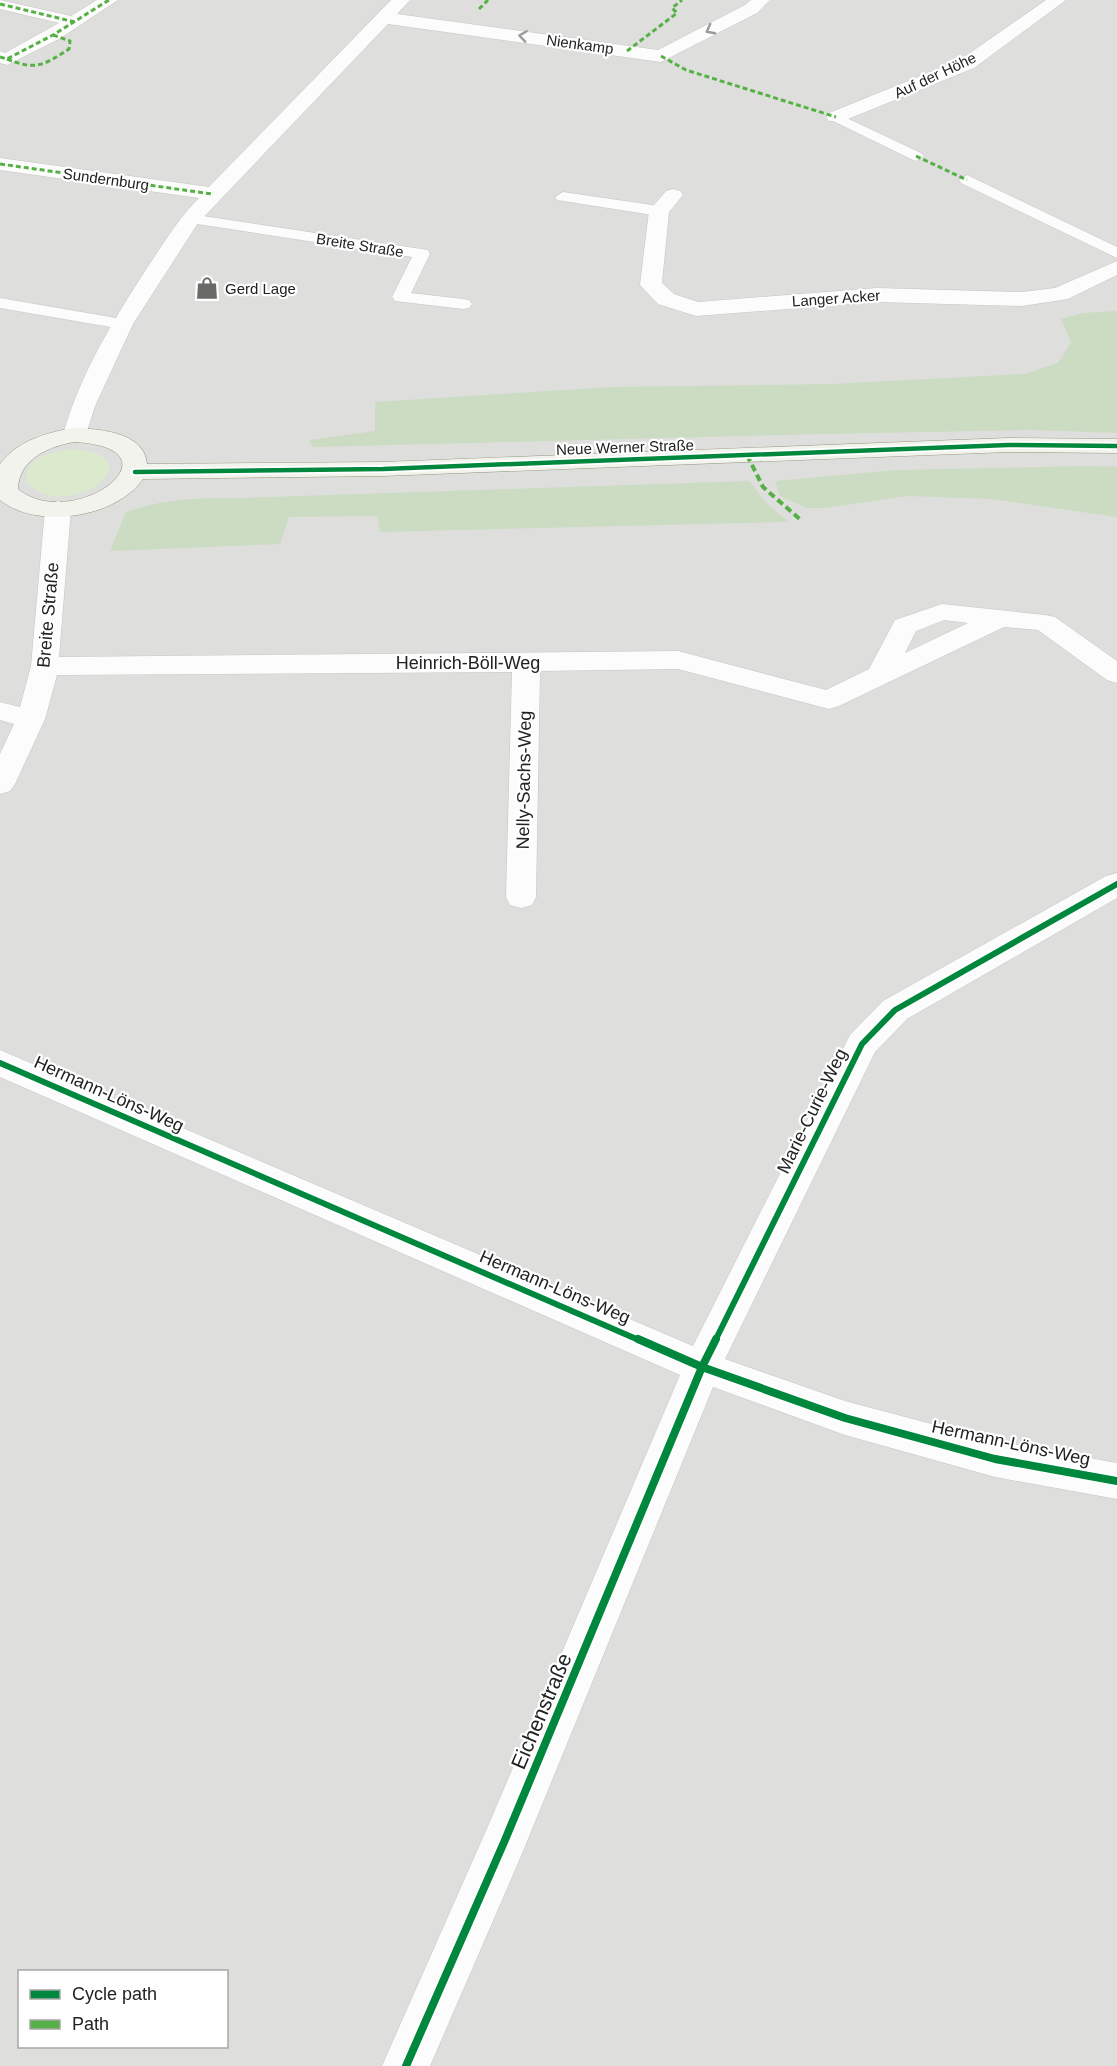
<svg xmlns="http://www.w3.org/2000/svg" width="1117" height="2066" viewBox="0 0 1117 2066" font-family="Arial,sans-serif">
  <style>
    .residential { fill: #dededc; fill-rule: evenodd }
    .grass { fill: #dbeacc }
    .forest { fill: #cbdcc2 }
    .lines { fill: none; stroke-linecap: round; stroke-linejoin: round }
    .lane-casing { stroke: #c5c5c3; stroke-width: 1 }
    .street-casing { stroke: #c5c5c3; stroke-width: 1 }
    .secondary-casing { stroke: #969983; stroke-width: 1 }
    .lane { fill: #fdfcfc; fill-rule: evenodd }
    .street { fill: #fdfcfc; fill-rule: evenodd }
    .secondary { fill: #f3f3ed; fill-rule: evenodd }
    .quiet-far1 { stroke: #55b145; stroke-width: 3; stroke-dasharray: 5 3; stroke-linecap: butt }
    .quiet { stroke: #55b145; stroke-width: 4; stroke-dasharray: 7 4; stroke-linecap: butt }
    .cycleway-far2-casing { stroke: #fff; stroke-width: 8 }
    .cycleway-far1-casing { stroke: #fff; stroke-width: 10 }
    .cycleway-casing { stroke: #fff; stroke-width: 11 }
    .cycleway-far2 { stroke: #00873e; stroke-width: 4.5 }
    .cycleway-far1 { stroke: #00873e; stroke-width: 6 }
    .cycleway { stroke: #00873e; stroke-width: 8 }
    .oneway { stroke: #9a9a9a }
    .labels { text-anchor: middle; dominant-baseline: central; stroke-width: 4.5; stroke-linejoin: round; paint-order: stroke }
    .far-street-label { font-size: 15px; fill: #222; stroke: #fff }
    .far-poi-label { font-size: 15px; fill: #222; stroke: #fff; text-anchor: start }
    .street-label { font-size: 18px; fill: #222; stroke: #fff }
    .near-street-label { font-size: 21px; fill: #222; stroke: #fff }
  </style>
  <rect width="100%" height="100%" fill="#efeeeb"/>
  <path class="residential" d="M0 0H1117V2066H0ZM20 1972H226V2046H20Z"/>
  <path class="grass" d="M73 449C158 455 72 524 28 484 20 458 55 451 73 449Z"/>
  <path class="forest" d="M1117 311V433L1033 430 823 434 313 447 309 440 375 431V402L613 387 832 384 1025 374 1058 363 1071 342 1061 319 1083 313Z
    M1090 466 1117 467V517L991 499 908 496 825 508H807L780 496 775 481 896 470Z
    M749 481 768 505 789 522 380 532 377 516 289 517 280 544 110 551 126 512C167 498 200 498 242 498Z"/>
  <g class="lines">
    <g class="lane-casing">
      <path id="lane" d="M836 113 921 153 924 156 916 161 911 159 831 120 829 117Z
        M967 175 1117 247V258L961 183 959 180Z
        M563 192 659 206 667 211 659 216 557 200 555 197Z
        M190 214 428 250 430 254 411 293 463 299 469 300 472 304 469 308 463 309 395 301 392 297 412 257 184 222 182 219 184 216Z
        M0 298 122 319 128 320 131 324 128 328 122 329 0 308Z"/>
    </g>
    <g class="street-casing">
      <path id="street" d="M0 0 71 16 97 0H118L59 39 7 65 0 63V51L5 53 59 23 0 9Z
        M391 0H410L397 14 658 50 745 5 751 0H770L757 13 661 62 388 24 198 223 133 324 95 406 84 440 75 442 66 440 63 435C80 374 113 321 147 268 163 244 178 219 199 198L0 170V158L209 187Z
        M1046 0H1066L974 68 843 121H829L826 117 829 113 960 60Z
        M673 189 680 191 683 195 669 212 662 283 674 294 698 302 877 288 1022 292 1055 288 1117 261V275L1068 299 1022 306 877 302 696 316 658 304 640 285 649 211 666 191Z
        M58 501 67 504 71 509 59 657 678 651 826 690 869 669 895 620 942 604 1045 615 1055 617 1117 661V683L1107 680 1038 630 1004 627 839 706 829 709 678 669 540 671 536 897 532 905 521 908 510 905 506 897 512 672 57 675 45 719 15 784 10 791 0 794V754L14 724 0 720V702L20 707 31 666 45 509 49 504ZM944 620 968 623 905 653 916 631Z
        M1117 873V898L907 1019 875 1052 725 1359 845 1401 995 1441 1117 1463V1499L995 1477 845 1435 713 1387 521 1856 430 2066H382L489 1824 680 1375 0 1077V1050L693 1346 850 1035 883 1001 1106 876Z"/>
    </g>
    <g class="secondary-casing">
      <path id="secondary" d="M75 428C99 429 145 432 147 464L383 462 1008 438 1117 439V453L1008 452 383 476 143 479C116 518 37 530 0 500V464C17 441 47 432 75 428ZM75 442C187 449 73 534 18 489 19 459 49 446 75 442Z"/>
    </g>
    <use href="#lane" class="lane"/>
    <use href="#street" class="street"/>
    <use href="#secondary" class="secondary"/>
    <path class="quiet-far1" d="M0 4 75 22
      M479 9 488 0
      M627 51 677 13 672 8 682 0
      M661 56 686 70 836 117
      M0 57 7 59 53 35 109 0
      M7 59C36 71 44 65 69 49L70 41 53 35
      M916 156 967 180
      M0 164 212 194"/>
    <path class="quiet" d="M747 455 763 487 802 521"/>
    <g class="cycleway-far2-casing">
      <path id="cycleway-far2" d="M135 472 383 469 1008 445 1117 446"/>
    </g>
    <g class="cycleway-far1-casing">
      <path id="cycleway-far1" d="M0 1063 641 1341
        M715 1341 862 1044 895 1010 1117 884"/>
    </g>
    <g class="cycleway-casing">
      <path id="cycleway" d="M638 1339 702 1367 845 1418 995 1459 1117 1481
        M406 2066 505 1840 702 1367 716 1339"/>
    </g>
    <use href="#cycleway-far2" class="cycleway-far2"/>
    <use href="#cycleway-far1" class="cycleway-far1"/>
    <use href="#cycleway" class="cycleway"/>
  </g>
  <defs><path id="oneway-chevron" d="M-2-3.5L2.5 0L-2 3.5" fill="none" stroke-width="1.6" stroke-linecap="round" stroke-linejoin="round" transform="scale(1.5)"/></defs>
  <g class="oneway">
    <use href="#oneway-chevron" transform="translate(710 30) rotate(152)"/>
    <use href="#oneway-chevron" transform="translate(523 36) rotate(-172)"/>
  </g>
  <defs>
    <g id="shop-bare" transform="scale(1.8)"><path d="M-5-2.5h2.3a2.7 3.5 0 0 1 5.4 0H5L5.5 6h-11ZM-1.5-2.5h3a1.5 2.3 0 0 0-3 0Z" fill="#6a6968" stroke="#fff" stroke-width="2.5" paint-order="stroke"/></g>
  </defs>
  <g fill-rule="evenodd">
    <use href="#shop-bare" x="207" y="288"/>
  </g>
  <g class="labels">
    <g class="far-street-label">
      <text transform="translate(580 44) rotate(8)">Nienkamp</text>
      <text transform="translate(935 75) rotate(-25)">Auf der Höhe</text>
      <text transform="translate(106 179) rotate(8)">Sundernburg</text>
      <text transform="translate(360 245) rotate(9)">Breite Straße</text>
      <text transform="translate(836 298) rotate(-4)">Langer Acker</text>
      <text transform="translate(625 447) rotate(-2)">Neue Werner Straße</text>
    </g>
    <g class="far-poi-label">
      <text x="225" y="288">Gerd Lage</text>
    </g>
    <g class="street-label">
      <text transform="translate(48 615) rotate(-85)">Breite Straße</text>
      <text x="468" y="663">Heinrich-Böll-Weg</text>
      <text transform="translate(524 780) rotate(-89)">Nelly-Sachs-Weg</text>
      <text transform="translate(109 1094) rotate(24)">Hermann-Löns-Weg</text>
      <text transform="translate(812 1111) rotate(-64)">Marie-Curie-Weg</text>
      <text transform="translate(555 1287) rotate(23)">Hermann-Löns-Weg</text>
      <text transform="translate(1011 1443) rotate(12)">Hermann-Löns-Weg</text>
    </g>
    <g class="near-street-label">
      <text transform="translate(541 1711) rotate(-67)">Eichenstraße</text>
    </g>
  </g>
  <rect x="18" y="1970" width="210" height="78" fill="#ffffff" stroke="#a7a7a7" stroke-width="1.5"/>
  <rect x="30" y="1990" width="30" height="9" fill="#00873e" stroke="#a7a7a7" stroke-width="1.5"/>
  <text x="72" y="2000" font-size="18" fill="#222222">Cycle path</text>
  <rect x="30" y="2020" width="30" height="9" fill="#55b145" stroke="#a7a7a7" stroke-width="1.5"/>
  <text x="72" y="2030" font-size="18" fill="#222222">Path</text>
</svg>
